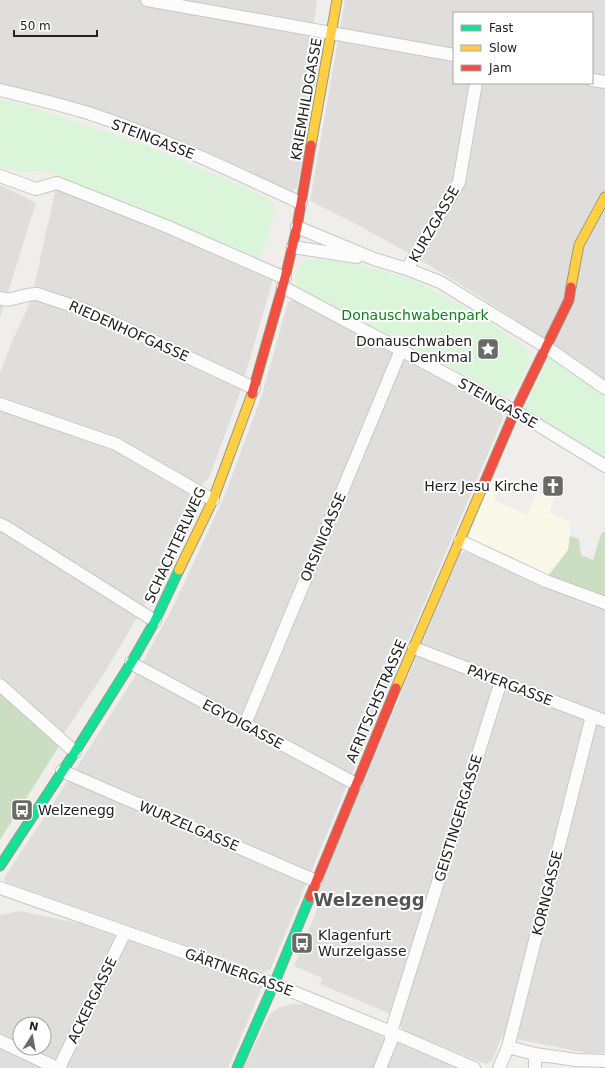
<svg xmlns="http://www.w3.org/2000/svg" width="605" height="1068" viewBox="0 0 605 1068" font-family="'DejaVu Sans',sans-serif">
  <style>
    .residential { fill: #dfdedc; fill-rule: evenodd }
    .education { fill: #f8f7e8 }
    .forest { fill: #cbdec1 }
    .park { fill: #daf5da }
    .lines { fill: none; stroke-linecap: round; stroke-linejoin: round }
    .street-casing { stroke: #c9c8c7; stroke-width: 14 }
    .fast-casing { stroke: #999a82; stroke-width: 11 }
    .slow-casing { stroke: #999a82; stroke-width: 11 }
    .jam-casing { stroke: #999a82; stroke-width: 11 }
    .street { stroke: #fdfcfc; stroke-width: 12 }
    .fast { stroke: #16e098; stroke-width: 9 }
    .slow { stroke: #ffcf43; stroke-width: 9 }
    .jam { stroke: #f24e42; stroke-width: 9 }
    .labels { text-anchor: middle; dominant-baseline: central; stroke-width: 4; stroke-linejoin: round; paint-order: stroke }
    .street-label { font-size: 14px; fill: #222; stroke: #fff }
    .park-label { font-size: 14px; fill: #0c8416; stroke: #fff }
    .poi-label { font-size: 14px; fill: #222; stroke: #fff; text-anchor: end }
    .district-label { font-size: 18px; font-weight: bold; fill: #555; stroke: #fff }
  </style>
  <rect width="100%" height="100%" fill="#f0eeeb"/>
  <path class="residential" d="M0 0H317L314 23 317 37 322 44 297 188 290 192 0 84Z
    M345 0H605V382L557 347 468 289 407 252 356 224 310 201ZM454 13H592V83H454Z
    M0 185 36 203 0 318Z
    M56 188 164 231 273 279 240 393 210 476 201 486 144 606 103 675 64 733 0 677V373L11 344 31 300Z
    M294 300 408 358 501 411 503 418 353 771 270 970 263 972 6 883 4 878 77 767 134 678 173 607 224 497 262 395 288 302Z
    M466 551 544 586 605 609V1053H587L502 1036 492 1061 486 1064 403 1030 391 1014 320 984 322 978 294 966 320 902 314 899 460 554Z
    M20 911 78 923 262 987 228 1068H0V915ZM20 1024H44V1048H20Z
    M291 1004H306L457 1068H243L270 1014 279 1008Z"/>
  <path class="education" d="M503 478 494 500 527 515 537 492 555 499 549 513 570 522V536L568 550 548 576 468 540 490 479Z"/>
  <path class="forest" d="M605 531V597L548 576 568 550 570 536 579 539 581 555 593 560 601 534Z
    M0 693 61 743 0 840Z"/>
  <path class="park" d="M0 99 28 106 149 147 268 198 276 208 260 259 181 225 58 176 49 170 21 172 0 166Z
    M316 258 358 265 411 279 474 312 515 340 527 349 529 359 519 384 511 395H502L297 287 295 275 303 262Z
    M549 357 605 395V460L524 409Z"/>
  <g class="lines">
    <g class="street-casing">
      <path id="street" d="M147 0 454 55
        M592 80 605 82
        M0 90C30 97 59 104 88 113 162 137 231 171 301 203
        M0 176 36 189 57 183 166 226 285 278
        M297 227 374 259 407 269 440 282 546 347 605 388
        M293 247 357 257
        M407 269 459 182 476 83
        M283 287 515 411 605 466
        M0 298C11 303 24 293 37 294L91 312 254 388
        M0 404 116 444 213 500
        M0 524 6 527 155 621
        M460 541 546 581 605 603
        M414 648 605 721
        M131 663 356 784
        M0 685 75 752
        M245 724 401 350
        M62 771 316 881
        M0 888 274 984 391 1032 474 1068
        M0 1041 57 1068
        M508 1047 535 1054V1068
        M535 1054 576 1060 605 1061
        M59 1068 125 932
        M380 1068 391 1041V1032L501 681
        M499 1068 508 1047 592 716"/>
    </g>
    <g class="fast-casing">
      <path id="fast" d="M0 866 75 752 131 663 155 621 179 570
        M237 1068 274 984 310 897"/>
    </g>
    <g class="slow-casing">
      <path id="slow" d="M311 145 337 0
        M571 287 579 245 605 197
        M179 570 213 500 252 394
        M396 688 483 486"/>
    </g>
    <g class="jam-casing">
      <path id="jam" d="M252 394 285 278 297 227 311 145
        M483 486 515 411 569 300 571 287
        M310 897 396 688"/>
    </g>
    <use href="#street" class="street"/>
    <use href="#fast" class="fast"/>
    <use href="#slow" class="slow"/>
    <use href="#jam" class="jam"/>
  </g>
  <defs>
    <g id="sight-square" transform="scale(1.15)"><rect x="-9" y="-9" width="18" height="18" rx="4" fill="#6a6968" stroke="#fff"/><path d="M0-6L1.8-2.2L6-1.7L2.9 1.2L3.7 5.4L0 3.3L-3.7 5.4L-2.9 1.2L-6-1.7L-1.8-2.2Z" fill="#fff"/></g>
    <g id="church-square" transform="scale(1.15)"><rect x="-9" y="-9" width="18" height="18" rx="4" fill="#6a6968" stroke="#fff"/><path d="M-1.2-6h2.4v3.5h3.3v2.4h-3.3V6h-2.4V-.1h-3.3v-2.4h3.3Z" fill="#fff"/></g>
    <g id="bus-square" transform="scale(1.15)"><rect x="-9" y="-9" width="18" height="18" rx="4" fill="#6a6968" stroke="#fff"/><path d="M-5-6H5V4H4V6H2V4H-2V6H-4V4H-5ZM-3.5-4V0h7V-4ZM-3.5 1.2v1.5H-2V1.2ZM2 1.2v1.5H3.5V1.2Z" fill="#fff"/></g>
  </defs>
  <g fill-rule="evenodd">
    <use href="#sight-square" x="488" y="349"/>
    <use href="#church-square" x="553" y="486"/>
    <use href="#bus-square" x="22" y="810"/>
    <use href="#bus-square" x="302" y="943"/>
  </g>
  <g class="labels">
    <g class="street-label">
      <text transform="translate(306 99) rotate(-80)">KRIEMHILDGASSE</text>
      <text transform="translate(153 139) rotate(21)">STEINGASSE</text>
      <text transform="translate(434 224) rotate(-60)">KURZGASSE</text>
      <text transform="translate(129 331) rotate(24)">RIEDENHOFGASSE</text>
      <text transform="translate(498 403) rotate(29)">STEINGASSE</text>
      <text transform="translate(323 537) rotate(-67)">ORSINIGASSE</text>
      <text transform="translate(175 545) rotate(-65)">SCHACHTERLWEG</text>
      <text transform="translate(510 685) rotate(21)">PAYERGASSE</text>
      <text transform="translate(376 701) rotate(-67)">AFRITSCHSTRASSE</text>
      <text transform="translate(243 724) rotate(28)">EGYDIGASSE</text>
      <text transform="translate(458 818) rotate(-73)">GEISTINGERGASSE</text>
      <text transform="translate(189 826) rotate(23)">WURZELGASSE</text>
      <text transform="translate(547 893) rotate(-76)">KORNGASSE</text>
      <text transform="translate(239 972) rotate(20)">GÄRTNERGASSE</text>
      <text transform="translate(92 1000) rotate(-64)">ACKERGASSE</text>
    </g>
    <g class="park-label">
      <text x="415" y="315">Donauschwabenpark</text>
    </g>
    <g class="poi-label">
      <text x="472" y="341">Donauschwaben<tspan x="472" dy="16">Denkmal</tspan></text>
      <text x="538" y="486">Herz Jesu Kirche</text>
      <text x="38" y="810" text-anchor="start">Welzenegg</text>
      <text x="318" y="935" text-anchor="start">Klagenfurt<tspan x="318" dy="16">Wurzelgasse</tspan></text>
    </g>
    <g class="district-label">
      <text x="369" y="899">Welzenegg</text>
    </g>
  </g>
  <rect x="453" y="12" width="140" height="72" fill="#ffffff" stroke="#a7a7a7"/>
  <rect x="461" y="25" width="20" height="6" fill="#16e098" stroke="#a7a7a7"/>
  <text x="489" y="32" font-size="12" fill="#222222">Fast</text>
  <rect x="461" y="45" width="20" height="6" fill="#ffcf43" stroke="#a7a7a7"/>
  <text x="489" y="52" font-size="12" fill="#222222">Slow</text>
  <rect x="461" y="65" width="20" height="6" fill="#f24e42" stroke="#a7a7a7"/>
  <text x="489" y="72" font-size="12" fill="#222222">Jam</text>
  <g transform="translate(32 1036) rotate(11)"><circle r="19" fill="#ffffff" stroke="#a7a7a7"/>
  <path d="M0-3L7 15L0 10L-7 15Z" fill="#6a6968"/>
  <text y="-6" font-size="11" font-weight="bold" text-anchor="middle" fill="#222222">N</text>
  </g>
  <path d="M14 30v6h83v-6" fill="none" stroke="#222222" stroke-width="2"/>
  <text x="20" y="30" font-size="12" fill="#222222" stroke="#ffffff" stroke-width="3" paint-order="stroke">50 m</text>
</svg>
